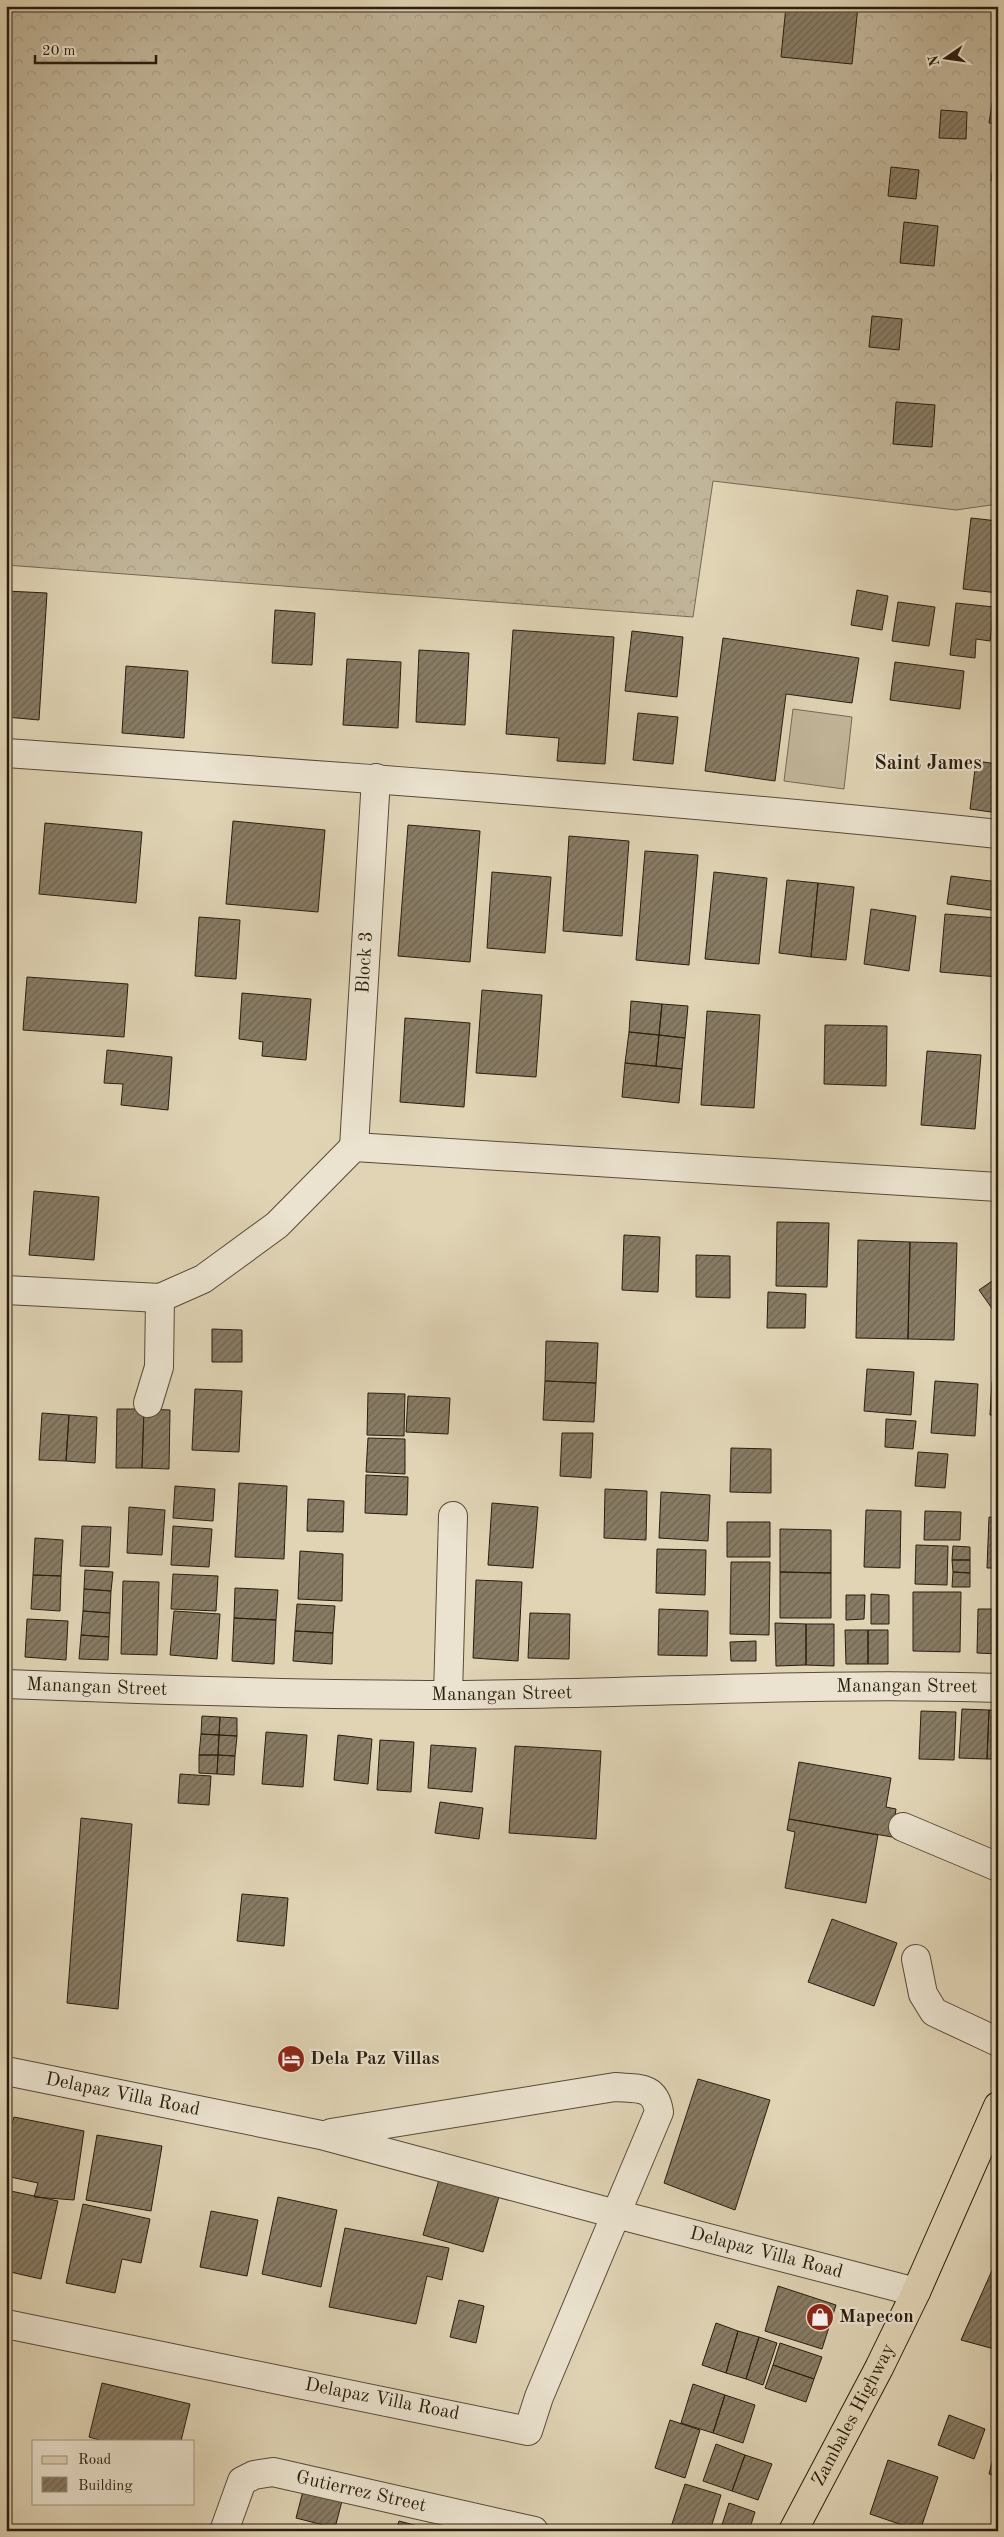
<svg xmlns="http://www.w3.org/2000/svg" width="1004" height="2537" viewBox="0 0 1004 2537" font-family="'Old Standard TT',serif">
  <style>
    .forest { fill: url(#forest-crowns); stroke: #756954 }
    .pitch { fill: #c1b599; stroke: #756954 }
    .building { fill: url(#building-hatch); stroke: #291d0e }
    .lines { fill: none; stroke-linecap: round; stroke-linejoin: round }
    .minor-casing { stroke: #574b38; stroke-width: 30 }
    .major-casing { stroke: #291d0e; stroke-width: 30 }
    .minor { stroke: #ebe3cf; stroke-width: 28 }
    .major { stroke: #e0d4b5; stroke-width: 28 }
    .labels { text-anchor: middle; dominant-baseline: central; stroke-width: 4.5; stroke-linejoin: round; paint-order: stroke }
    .street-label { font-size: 19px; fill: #291d0e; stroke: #ebe3cf }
    .poi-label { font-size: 19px; font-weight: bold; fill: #291d0e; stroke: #ebe3cf; text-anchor: start }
    .neighbourhood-label { font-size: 20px; font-weight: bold; fill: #291d0e; stroke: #ebe3cf }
  </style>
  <defs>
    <pattern id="forest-crowns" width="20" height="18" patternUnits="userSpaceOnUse" patternTransform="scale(1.25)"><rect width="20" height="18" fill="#c1b599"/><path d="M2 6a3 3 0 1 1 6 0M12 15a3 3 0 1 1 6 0" fill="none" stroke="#a69b83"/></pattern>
    <pattern id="building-hatch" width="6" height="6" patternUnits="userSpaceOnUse" patternTransform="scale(1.25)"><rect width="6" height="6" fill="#887c65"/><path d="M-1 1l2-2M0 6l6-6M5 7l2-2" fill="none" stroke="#6f6552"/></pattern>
  </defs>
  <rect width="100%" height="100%" fill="#e0d4b5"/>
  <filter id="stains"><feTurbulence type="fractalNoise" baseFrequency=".004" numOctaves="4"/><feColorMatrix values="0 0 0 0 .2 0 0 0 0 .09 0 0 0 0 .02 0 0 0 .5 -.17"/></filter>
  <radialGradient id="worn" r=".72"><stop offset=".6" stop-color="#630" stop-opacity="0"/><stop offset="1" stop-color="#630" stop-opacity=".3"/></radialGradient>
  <path class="forest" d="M6 6H998V504L956 510 713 481 693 617 6 565Z"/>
  <path class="pitch" d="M793 709 852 717 844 789 784 781Z"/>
  <path class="building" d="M786 6H858L852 64 781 57Z
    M995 84 998 85V124L989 123Z
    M941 110 967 112 966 139 939 138Z
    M995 146H998V182L991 181Z
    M891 167 919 170 916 199 888 196Z
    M904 222 938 226 934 266 900 263Z
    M872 316 902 319 899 350 869 347Z
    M896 402 935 405 932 447 893 444Z
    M971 518 998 521V593L963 589Z
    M857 590 888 596 882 630 851 625Z
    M6 591 47 593 39 720 6 717Z
    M898 602 935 607 929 646 892 641Z
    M956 603 994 607 990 641 976 639 975 658 950 655Z
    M275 610 315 613 312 665 272 663Z
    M513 630 614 637 605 764 557 761 559 738 506 734Z
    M632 631 683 637 677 697 625 691Z
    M723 638 859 658 852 703 786 694 775 781 705 771Z
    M419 650 469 653 465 725 416 722Z
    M347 659 401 662 398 728 343 725Z
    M895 662 964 671 960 709 890 700Z
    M126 666 188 671 184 738 122 733Z
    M638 713 678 717 673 764 633 760Z
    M976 761 998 764V813L970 809Z
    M233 821 325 830 318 912 226 904Z
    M45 823 142 832 136 903 39 894Z
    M408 825 480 831 470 962 398 956Z
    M569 836 629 841 622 936 563 931Z
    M645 851 698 855 689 965 636 960Z
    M492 872 551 877 545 953 487 948Z
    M714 872 767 878 759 964 705 959Z
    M951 876 998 882V911L947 904Z
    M787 880 818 883 811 957 779 953Z
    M818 883 854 887 846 960 811 957Z
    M871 909 916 916 909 971 864 964Z
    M945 914 998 918V977L940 972Z
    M199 917 240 920 236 979 195 976Z
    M27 977 128 984 124 1037 23 1030Z
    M482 990 542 995 536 1077 476 1073Z
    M242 993 311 999 306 1060 262 1056 263 1042 239 1039Z
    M631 1001 662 1004 659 1035 629 1032Z
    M662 1004 688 1006 685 1038 659 1035Z
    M707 1011 760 1015 754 1108 701 1105Z
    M405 1018 470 1023 464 1107 400 1102Z
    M825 1025 887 1026 886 1086 824 1084Z
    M629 1032 659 1035 656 1066 625 1063Z
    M659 1035 685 1038 682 1069 656 1066Z
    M107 1050 172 1057 168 1110 121 1105 123 1084 104 1083Z
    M927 1051 981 1055 975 1129 921 1125Z
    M625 1063 682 1069 679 1103 622 1097Z
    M34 1191 99 1197 94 1260 29 1255Z
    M777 1222 829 1223 827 1287 776 1286Z
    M624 1235 660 1237 658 1292 622 1290Z
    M858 1240 910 1242 908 1339 856 1338Z
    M910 1242 957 1243 954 1340 908 1339Z
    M696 1255 730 1256V1298L696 1297Z
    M998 1277V1317L979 1290Z
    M768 1292 806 1294 805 1328H767Z
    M212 1329 242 1330V1362H212Z
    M546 1341 598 1343 596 1383 545 1381Z
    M6 1364H11L8 1407 6 1406Z
    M867 1369 914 1372 911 1415 864 1411Z
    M545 1381 596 1383 594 1422 543 1420Z
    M935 1381 978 1384 975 1436 931 1433Z
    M992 1381H998V1416L990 1415Z
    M195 1389 242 1391 239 1452 192 1450Z
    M368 1393 405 1394 404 1436 367 1435Z
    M408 1396 450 1398 448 1434 406 1432Z
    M117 1409H144L142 1468H116Z
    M144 1409 170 1410 169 1469 142 1468Z
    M42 1413 69 1415 66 1461 39 1460Z
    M69 1415 97 1417 95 1463 66 1461Z
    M886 1419 916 1421 913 1449 885 1447Z
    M562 1433H593L591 1478 560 1476Z
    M368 1438 405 1439V1474L366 1472Z
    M731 1448 771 1449V1493L730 1492Z
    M918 1452 948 1454 945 1488 915 1486Z
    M366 1475 408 1477 407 1515 365 1513Z
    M239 1483 287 1486 284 1559 235 1557Z
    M175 1486 215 1489 213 1521 173 1518Z
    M605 1489 647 1491 646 1540 604 1538Z
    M661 1492 710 1495 708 1541 659 1538Z
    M308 1499 344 1501 343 1532 307 1531Z
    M492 1503 538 1507 533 1568 488 1565Z
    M129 1507 165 1510 162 1555 127 1553Z
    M866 1510 901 1511 900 1568 864 1567Z
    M925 1511 961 1512 960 1540H924Z
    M989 1517 998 1518V1568H987Z
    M727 1522H770V1557H727Z
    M82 1526 111 1527 109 1567 80 1566Z
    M173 1526 212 1529 209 1567 171 1565Z
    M780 1529 831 1530V1573L780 1572Z
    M35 1538 63 1540 61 1576 33 1575Z
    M916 1545 948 1546 947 1585 915 1584Z
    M953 1546 970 1547V1560H952Z
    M657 1549 706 1550 705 1595 656 1593Z
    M300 1551 343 1554 342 1601 298 1599Z
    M952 1560H970V1573L953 1572Z
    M731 1562H770L769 1635 730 1634Z
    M85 1570 113 1572 111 1591 84 1589Z
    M780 1572 831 1573V1618H780Z
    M953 1572 970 1573V1587H952Z
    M173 1574 218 1576 216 1611 171 1609Z
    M33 1575 61 1576 60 1611 31 1609Z
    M476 1580 522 1582 518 1661 473 1658Z
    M123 1581 159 1582 157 1655 121 1654Z
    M235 1588 278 1590 276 1620 234 1618Z
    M84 1589 111 1591 110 1613 83 1611Z
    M913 1592H961L960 1652 913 1651Z
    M871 1594 889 1595V1624H871Z
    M846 1595H865L864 1619 846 1620Z
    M297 1604 335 1606 333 1633 295 1631Z
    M659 1609 708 1611 707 1656 658 1655Z
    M978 1609H998V1654L977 1653Z
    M83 1611 110 1613 109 1637 81 1635Z
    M174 1611 220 1614 217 1659 170 1655Z
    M530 1613 570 1614 569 1659 528 1658Z
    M234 1618 276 1620 274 1664 232 1661Z
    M27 1619 68 1621 66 1660 25 1657Z
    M775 1623 806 1624V1665L776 1666Z
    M806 1624H834V1666L806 1665Z
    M845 1630H868V1664H846Z
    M868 1630H888V1664H868Z
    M295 1631 333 1633 332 1664 293 1661Z
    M81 1635 109 1637 108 1660 79 1659Z
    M756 1641V1661H731L730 1642Z
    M962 1709 989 1710 987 1759 959 1758Z
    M989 1710H998V1759H987Z
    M921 1711 956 1712 954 1760 919 1759Z
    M202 1716 220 1717 219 1735 201 1734Z
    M220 1717 237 1718V1736L219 1735Z
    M266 1732 307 1735 303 1787 262 1784Z
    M201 1734 219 1735 218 1755H199Z
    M219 1735 237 1736 235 1756 218 1755Z
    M338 1735 372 1739 368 1784 334 1780Z
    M380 1740 414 1742 411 1792 377 1790Z
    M431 1745 476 1748 472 1792 428 1788Z
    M515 1746 601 1751 596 1839 509 1833Z
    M199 1755H218L217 1774 199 1773Z
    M218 1755 235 1756 234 1775 217 1774Z
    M799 1762 891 1778 886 1807 896 1809 892 1837 789 1819Z
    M180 1774 211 1776 209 1805 178 1803Z
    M440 1802 483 1808 479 1839 435 1833Z
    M81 1818 132 1824 118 2009 67 2003Z
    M789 1819 878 1835 866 1903 785 1888 795 1832 787 1830Z
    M242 1894 288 1898 284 1946 237 1941Z
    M832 1919 897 1943 874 2006 808 1982Z
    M698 2079 770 2100 735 2210 664 2183Z
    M6 2104H10L6 2124Z
    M14 2117 84 2131 74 2200 34 2197 38 2183 6 2176V2143Z
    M97 2135 162 2146 151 2211 86 2200Z
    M442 2169 502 2186 483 2252 423 2235Z
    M6 2190 58 2201 41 2279 6 2271Z
    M278 2197 337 2210 321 2287 262 2274Z
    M83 2204 150 2219 141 2263 122 2259 115 2293 66 2283Z
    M211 2211 258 2220 247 2276 200 2267Z
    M345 2228 449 2248 442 2280 427 2276 416 2324 329 2307Z
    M994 2266 998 2267V2350L961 2340Z
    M778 2286 836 2305 822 2349 765 2331Z
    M459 2300 484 2306 476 2343 450 2337Z
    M716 2323 738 2331 726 2373 702 2365Z
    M738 2331 759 2337 746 2379 726 2373Z
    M759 2337 777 2343 763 2385 746 2379Z
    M780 2343 822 2357 814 2379 773 2365Z
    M773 2365 814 2379 806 2402 765 2388Z
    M102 2383 190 2404 181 2441H103L89 2437Z
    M693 2384 725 2395 713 2433 681 2423Z
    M725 2395 755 2405 743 2443 713 2433Z
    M949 2415 985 2429 974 2459 938 2445Z
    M670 2420 700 2430 685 2478 655 2468Z
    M998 2440V2476L989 2474Z
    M716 2444 745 2455 732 2491 703 2481Z
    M745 2455 772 2464 758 2500 732 2491Z
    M888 2460 938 2477 920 2531 870 2514Z
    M685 2484 721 2495 710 2531H683L671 2527Z
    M303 2491 342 2501 335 2528 296 2518Z
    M729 2503 755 2512 749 2531H720Z
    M399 2521 437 2531H396Z"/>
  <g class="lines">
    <g class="minor-casing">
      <g id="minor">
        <path d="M6 753C337 776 668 799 998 834"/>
        <path id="s1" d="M354 1147 376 778"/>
        <path d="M6 1290 160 1298 203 1279 277 1225 354 1147 998 1187"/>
        <path d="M148 1403 159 1367 160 1298"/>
        <path id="s2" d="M6 1684C154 1690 302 1695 450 1695 632 1694 815 1682 998 1688"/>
        <path d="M448 1695 453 1516"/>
        <path d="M903 1827 998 1867"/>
        <path d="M916 1959 923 1994 934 2012 998 2042"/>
        <path id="s3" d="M6 2071 321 2135 616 2214 539 2397 528 2431 6 2324"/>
        <path id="s4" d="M331 2133 615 2087C638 2089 655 2085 659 2112L616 2214 916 2292"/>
        <path id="s5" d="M224 2531 242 2481 254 2475 273 2472 534 2531"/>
      </g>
    </g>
    <g class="major-casing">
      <g id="major">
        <path id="s6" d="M793 2531 879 2368 916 2292 998 2106"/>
      </g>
    </g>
    <use href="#minor" class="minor"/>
    <use href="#major" class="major"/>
  </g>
  <defs>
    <g id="hotel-disc" transform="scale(1.4375)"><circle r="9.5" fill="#8f2418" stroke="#ebe3cf"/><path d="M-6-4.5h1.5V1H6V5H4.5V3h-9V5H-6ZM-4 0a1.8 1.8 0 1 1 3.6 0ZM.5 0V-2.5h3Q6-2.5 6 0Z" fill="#fff"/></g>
    <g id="shop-disc" transform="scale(1.4375)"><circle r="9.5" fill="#8f2418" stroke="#ebe3cf"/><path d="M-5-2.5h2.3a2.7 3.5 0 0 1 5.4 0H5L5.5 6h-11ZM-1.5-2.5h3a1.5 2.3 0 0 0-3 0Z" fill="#fff"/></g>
  </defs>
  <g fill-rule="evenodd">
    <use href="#hotel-disc" x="291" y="2059"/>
    <use href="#shop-disc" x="820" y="2317"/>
  </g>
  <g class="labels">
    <g class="street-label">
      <text stroke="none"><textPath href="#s1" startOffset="185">Block 3</textPath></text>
      <text stroke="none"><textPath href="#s2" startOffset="91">Manangan Street</textPath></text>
      <text stroke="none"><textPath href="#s2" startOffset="901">Manangan Street</textPath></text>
      <text stroke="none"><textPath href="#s2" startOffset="496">Manangan Street</textPath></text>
      <text stroke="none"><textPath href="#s3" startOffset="119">Delapaz Villa Road</textPath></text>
      <text stroke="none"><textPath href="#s4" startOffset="611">Delapaz Villa Road</textPath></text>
      <text transform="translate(382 2400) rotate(11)">Delapaz Villa Road</text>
      <text stroke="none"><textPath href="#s6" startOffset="131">Zambales Highway</textPath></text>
      <text stroke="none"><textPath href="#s5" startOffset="176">Gutierrez Street</textPath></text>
    </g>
    <g class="poi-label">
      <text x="310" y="2059">Dela Paz Villas</text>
      <text x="839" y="2317">Mapecon</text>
    </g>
    <g class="neighbourhood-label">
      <text x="928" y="764">Saint James</text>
    </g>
  </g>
  <rect width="1004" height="2537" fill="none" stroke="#e0d4b5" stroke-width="25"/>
  <rect x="8" y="8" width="989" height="2522" fill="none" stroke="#291d0e" stroke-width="2.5"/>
  <rect x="12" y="12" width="979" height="2512" fill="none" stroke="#291d0e"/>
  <rect x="32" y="2440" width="162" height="65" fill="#ebe3cf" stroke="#9d9482"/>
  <rect x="42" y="2456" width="25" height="8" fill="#e0d4b5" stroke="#9d9482"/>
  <text x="78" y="2464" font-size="15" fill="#291d0e">Road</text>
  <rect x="42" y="2477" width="25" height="15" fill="url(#building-hatch)" stroke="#9d9482"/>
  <text x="78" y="2490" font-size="15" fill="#291d0e">Building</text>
  <g transform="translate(946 58) rotate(257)" stroke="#ebe3cf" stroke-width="4" paint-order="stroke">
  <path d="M0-4L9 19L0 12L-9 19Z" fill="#291d0e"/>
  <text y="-8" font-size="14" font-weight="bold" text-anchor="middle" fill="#291d0e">N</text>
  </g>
  <path d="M35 55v8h121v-8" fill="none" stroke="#291d0e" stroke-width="2.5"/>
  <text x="42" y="55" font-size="15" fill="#291d0e" stroke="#ebe3cf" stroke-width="4" paint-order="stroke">20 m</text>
  <rect width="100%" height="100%" filter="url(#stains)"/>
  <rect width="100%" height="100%" fill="url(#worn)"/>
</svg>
